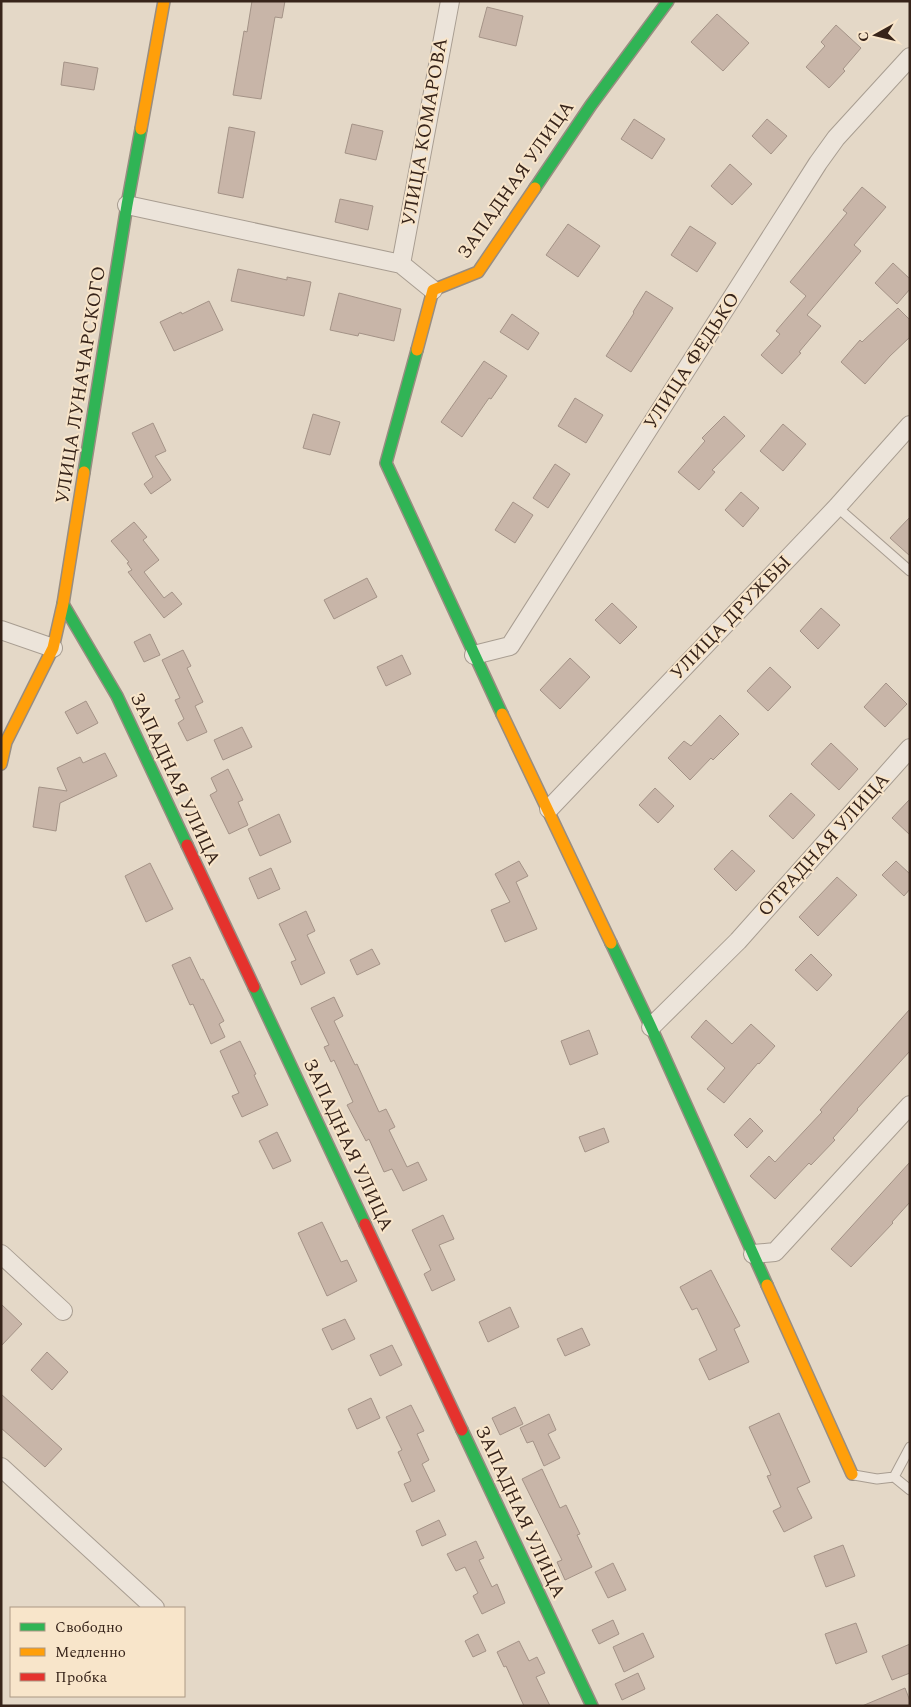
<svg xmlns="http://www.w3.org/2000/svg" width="911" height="1707" viewBox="0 0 911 1707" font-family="Spectral,serif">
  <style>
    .building { fill: #c8b5a8; stroke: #a49387 }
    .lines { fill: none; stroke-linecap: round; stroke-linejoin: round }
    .lane-casing { stroke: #a89d91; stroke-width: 11 }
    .street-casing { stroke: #a89d91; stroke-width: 20 }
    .fast-casing { stroke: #988d81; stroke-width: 14 }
    .slow-casing { stroke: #988d81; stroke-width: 14 }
    .jam-casing { stroke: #988d81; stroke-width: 14 }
    .lane { stroke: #ece4da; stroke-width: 9 }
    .street { stroke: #ece4da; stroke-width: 18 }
    .fast { stroke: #30b455; stroke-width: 11 }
    .slow { stroke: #ff9f0a; stroke-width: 11 }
    .jam { stroke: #e5322d; stroke-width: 11 }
    .labels { text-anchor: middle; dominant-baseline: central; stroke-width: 4; stroke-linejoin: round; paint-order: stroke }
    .street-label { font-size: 19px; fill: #37241a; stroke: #f8e5ca }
  </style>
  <rect width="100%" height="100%" fill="#e4d8c7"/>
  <path class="building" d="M252 1H285L282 18 275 17 261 99 233 95 244 31 247 32Z
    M487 7 523 16 516 46 479 37Z
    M717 14 749 43 723 71 691 42Z
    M836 25 861 48 843 69 845 71 829 88 806 67 825 46 821 42Z
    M64 62 98 68 94 90 61 85Z
    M634 119 665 139 652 159 621 139Z
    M767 119 787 136 771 154 752 136Z
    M352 124 383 131 376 160 345 153Z
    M229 127 255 132 243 198 218 193Z
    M730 164 752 184 732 205 711 186Z
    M862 187 886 207 854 245 861 251 807 315 821 326 799 352 801 353 782 374 761 355 780 334 776 331 806 296 790 282 847 213 843 210Z
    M340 199 373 206 368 230 335 222Z
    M568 224 600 246 578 277 546 255Z
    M690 226 716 243 697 272 671 255Z
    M893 263 910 279V289L897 304 875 283Z
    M238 269 287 280V277L311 282 304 316 231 301Z
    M646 291 673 308 631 372 606 356 634 313 633 312Z
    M339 293 401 309 394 341 359 333 358 336 330 330Z
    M209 301 223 330 174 351 160 322 181 312 182 314Z
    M898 308 910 320V337L890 356 865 384 841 362 860 340 862 342Z
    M512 314 539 333 528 350 500 332Z
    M484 361 507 376 491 399 489 398 462 437 441 422Z
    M575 398 603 415 586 443 558 426Z
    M313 414 340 422 330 455 303 448Z
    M724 416 745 436 712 470 715 472 699 490 678 472 705 441 702 438Z
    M153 423 166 451 155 456 171 480 151 494 144 484 153 477 132 433Z
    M783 424 806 444 783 471 760 451Z
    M555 464 570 474 548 508 533 498Z
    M741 492 759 508 743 527 725 510Z
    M513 502 533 515 515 543 495 530Z
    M910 517V556L890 538Z
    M134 522 147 537 143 540 159 560 144 572 164 598 172 592 182 604 164 618 128 572 132 570 127 563 129 562 111 541Z
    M367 578 377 597 334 619 324 600Z
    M612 603 637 627 620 644 595 620Z
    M821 608 840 625 818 649 800 631Z
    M150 634 160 655 144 662 134 642Z
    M183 650 191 666 187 668 203 702 195 706 207 732 187 741 178 723 184 719 175 700 180 698 162 660Z
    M402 655 411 674 386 686 377 667Z
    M570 658 590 677 560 709 540 690Z
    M770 667 791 687 768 711 747 691Z
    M886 683 907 704 885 727 864 707Z
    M86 701 98 723 77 734 65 712Z
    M720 715 739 734 713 760 711 758 690 780 668 758 684 741 691 746Z
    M242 727 252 747 223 760 214 740Z
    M831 743 858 769 839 790 811 764Z
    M105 753 117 776 60 803 56 831 33 827 39 787 67 791 57 768 80 757 83 763Z
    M228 769 243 800 238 802 248 825 229 834 210 795 217 791 211 778Z
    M655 788 674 806 658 823 639 805Z
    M791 793 815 815 793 839 769 816Z
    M910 799V835L892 818Z
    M279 814 291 842 260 856 248 829Z
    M732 850 755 871 736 891 714 869Z
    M519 861 528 876 516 882 537 929 505 942 491 910 510 902 495 874Z
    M896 861 910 874V889L904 896 882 875Z
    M150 863 173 909 146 922 125 876Z
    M271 868 280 889 258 899 249 878Z
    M837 877 857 895 818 936 799 917Z
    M306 911 315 931 307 935 325 973 301 985 291 962 296 960 279 924Z
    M372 949 380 964 357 975 350 960Z
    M811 954 832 975 817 991 795 970Z
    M190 957 201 980 203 979 224 1021 219 1024 225 1037 211 1044 193 1004 190 1005 172 965Z
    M334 997 343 1016 334 1021 355 1065 357 1064 379 1112 386 1109 395 1127 389 1130 407 1167 418 1162 427 1180 403 1191 392 1169 384 1172 369 1139 366 1141 347 1105 353 1102 334 1060 331 1062 324 1047 329 1045 311 1008Z
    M910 1009V1051L857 1109 858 1110 833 1138 835 1140 811 1165 809 1163 775 1199 750 1176 769 1156 775 1162 822 1112 820 1110Z
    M706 1020 732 1044 751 1024 775 1046 759 1064 758 1063 724 1103 707 1089 725 1068 691 1037Z
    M589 1030 598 1054 570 1065 561 1041Z
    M240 1041 256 1074 254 1075 268 1105 242 1117 232 1096 239 1093 220 1051Z
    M750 1118 763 1131 747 1148 734 1135Z
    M604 1128 609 1142 585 1152 579 1137Z
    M277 1132 291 1161 273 1169 259 1141Z
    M910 1162V1202L892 1222 893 1223 851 1267 831 1249Z
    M443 1215 454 1239 439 1245 455 1280 432 1291 424 1274 431 1270 412 1230Z
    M322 1222 341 1262 347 1260 357 1281 327 1296 298 1233Z
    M711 1270 740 1326 734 1329 749 1362 709 1380 699 1359 717 1350 697 1308 692 1310 680 1287Z
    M1 1304 22 1324 1 1346Z
    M510 1307 519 1327 488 1342 479 1322Z
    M345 1319 355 1339 332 1350 322 1329Z
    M582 1328 590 1345 565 1356 557 1339Z
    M392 1345 402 1365 380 1376 370 1355Z
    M47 1352 68 1372 52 1390 31 1370Z
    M1 1394 62 1449 45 1467 1 1428Z
    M371 1398 380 1418 357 1429 348 1409Z
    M411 1405 424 1431 417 1434 429 1460 422 1464 435 1491 412 1502 404 1484 411 1481 398 1452 402 1450 386 1417Z
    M515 1407 523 1424 500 1435 492 1418Z
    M779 1413 810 1482 797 1488 812 1518 784 1532 773 1511 781 1507 767 1476 771 1475 749 1427Z
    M549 1414 556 1430 548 1434 560 1458 544 1466 533 1441 527 1443 520 1428Z
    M542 1469 560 1508 566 1505 580 1534 577 1535 592 1567 565 1580 557 1562 562 1560 522 1479Z
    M439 1520 446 1535 422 1546 416 1531Z
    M476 1541 484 1558 479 1560 492 1587 497 1584 505 1603 482 1614 473 1596 478 1593 465 1567 456 1571 447 1554Z
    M843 1545 855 1576 826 1587 814 1556Z
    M613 1563 626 1590 608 1598 595 1572Z
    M613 1620 619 1634 599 1644 592 1630Z
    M856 1623 867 1652 836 1664 825 1634Z
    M643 1633 654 1657 624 1672 613 1647Z
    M478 1634 486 1651 473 1657 465 1641Z
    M519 1641 529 1661 537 1657 545 1673 536 1677 550 1706H524L506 1666 504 1667 497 1652Z
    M910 1644V1673L892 1680 882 1656Z
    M638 1673 645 1689 622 1700 615 1684Z
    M905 1688 910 1701V1706H862Z"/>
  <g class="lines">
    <g class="lane-casing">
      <path id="lane" d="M837 507 910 571
        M854 1475 877 1479 894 1477 910 1447
        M894 1477 910 1490"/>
    </g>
    <g class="street-casing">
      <path id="street" d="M127 205 401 264 433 290
        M401 264 450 1
        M1 630 53 648
        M474 655 510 646 818 163 836 138 910 57
        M549 809 837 507 910 425
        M651 1027 738 941 910 748
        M1 1254 63 1311
        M753 1254 775 1252 910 1105
        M1 1467 155 1608"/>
    </g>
    <g class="fast-casing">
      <path id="fast" d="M535 188 591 105 668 1
        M417 350 386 463 502 714
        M84 472 127 205 141 129
        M63 604 117 696 187 845
        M611 943 651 1027 767 1285
        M254 987 365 1224
        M462 1430 592 1706"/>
    </g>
    <g class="slow-casing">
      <path id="slow" d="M141 129 164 1
        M417 350 433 290 478 272 535 188
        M502 714 611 943
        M1 764 6 742 53 648 63 604 84 472
        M767 1285 852 1474"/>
    </g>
    <g class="jam-casing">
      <path id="jam" d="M187 845 254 987
        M365 1224 462 1430"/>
    </g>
    <use href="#lane" class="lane"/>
    <use href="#street" class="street"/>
    <use href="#fast" class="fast"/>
    <use href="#slow" class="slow"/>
    <use href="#jam" class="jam"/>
  </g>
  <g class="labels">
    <g class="street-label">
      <text transform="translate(425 132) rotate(-80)">УЛИЦА КОМАРОВА</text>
      <text transform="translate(516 180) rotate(-55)">ЗАПАДНАЯ УЛИЦА</text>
      <text transform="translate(692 361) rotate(-57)">УЛИЦА ФЕДЬКО</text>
      <text transform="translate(81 385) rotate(-81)">УЛИЦА ЛУНАЧАРСКОГО</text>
      <text transform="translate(731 618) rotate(-46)">УЛИЦА ДРУЖБЫ</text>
      <text transform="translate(175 779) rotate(65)">ЗАПАДНАЯ УЛИЦА</text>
      <text transform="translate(824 845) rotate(-48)">ОТРАДНАЯ УЛИЦА</text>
      <text transform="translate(348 1145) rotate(65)">ЗАПАДНАЯ УЛИЦА</text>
      <text transform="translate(520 1512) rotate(65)">ЗАПАДНАЯ УЛИЦА</text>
    </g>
  </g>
  <rect width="911" height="1707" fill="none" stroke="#37241a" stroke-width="5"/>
  <rect x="10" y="1607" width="175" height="90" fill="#f8e5ca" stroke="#ab9884"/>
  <rect x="20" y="1623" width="25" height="8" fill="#30b455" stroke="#ab9884"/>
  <text x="55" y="1632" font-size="15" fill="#37241a">Свободно</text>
  <rect x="20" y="1648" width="25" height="8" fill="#ff9f0a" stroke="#ab9884"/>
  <text x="55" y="1657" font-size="15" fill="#37241a">Медленно</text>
  <rect x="20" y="1673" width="25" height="8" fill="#e5322d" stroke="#ab9884"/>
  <text x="55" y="1682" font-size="15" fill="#37241a">Пробка</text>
  <g transform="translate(876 35) rotate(262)" stroke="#f8e5ca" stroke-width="4" paint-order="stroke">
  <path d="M0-4L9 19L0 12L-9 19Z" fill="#37241a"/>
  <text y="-8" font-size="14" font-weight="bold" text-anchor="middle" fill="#37241a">С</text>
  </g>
</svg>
